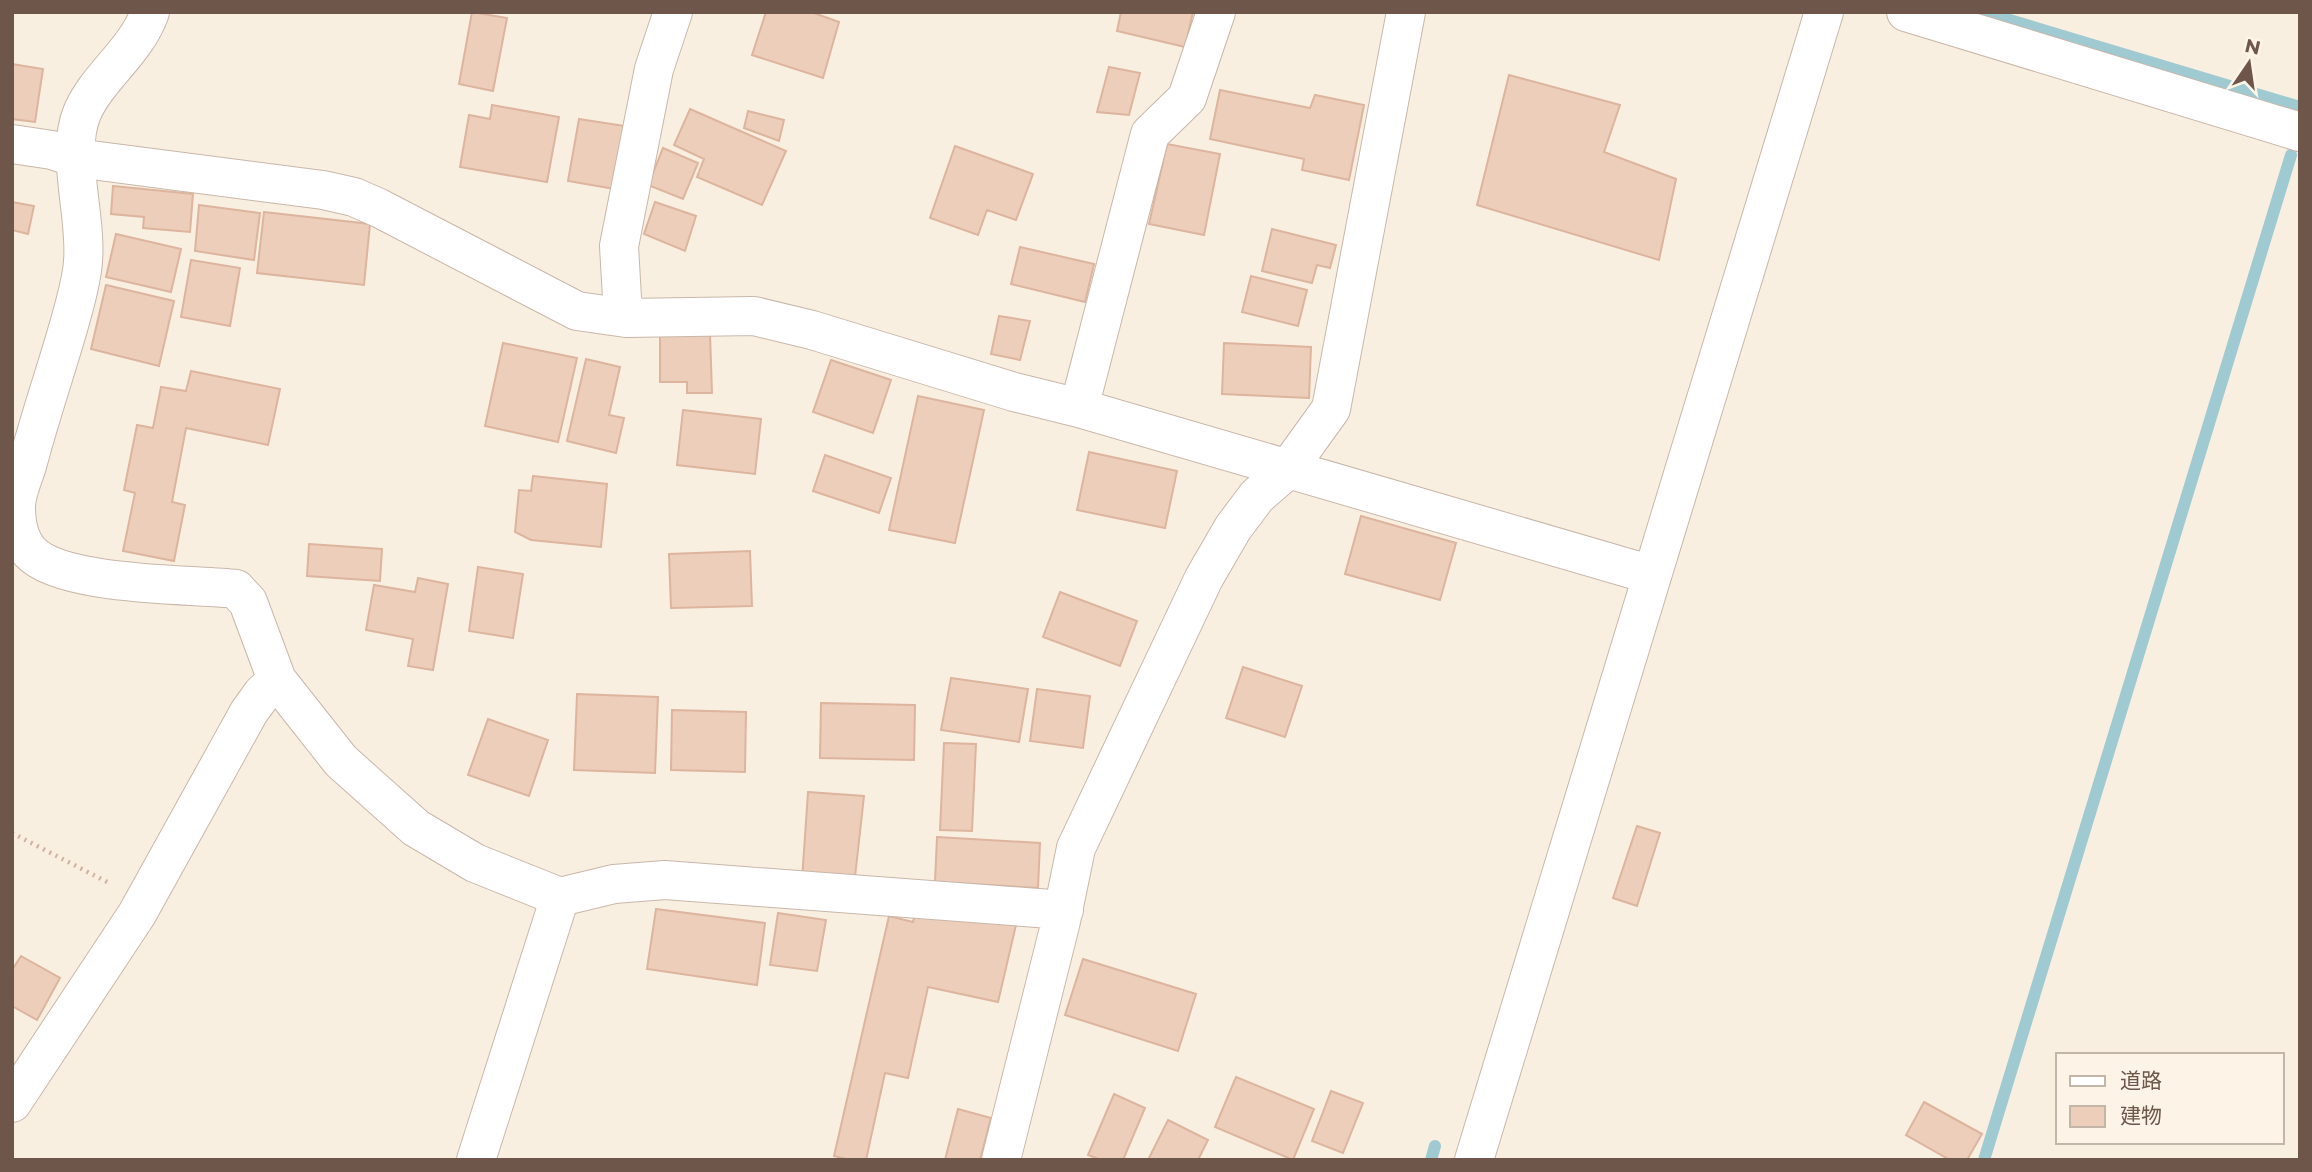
<svg xmlns="http://www.w3.org/2000/svg" width="2312" height="1172" viewBox="0 0 2312 1172" font-family="Montserrat,'Noto Sans JP',sans-serif">
  <style>
    .lines { fill: none; stroke-linecap: round; stroke-linejoin: round }
    .stream { stroke: #9fcad1; stroke-width: 12 }
    .building { fill: #eccebb; stroke: #ddb49e; stroke-width: 2 }
    .minor-casing { stroke: #c8b7aa; stroke-width: 40 }
    .path { stroke: #d0b19f; stroke-width: 4.5; stroke-dasharray: 2 5; stroke-linecap: butt }
    .minor { stroke: #fff; stroke-width: 38 }
  </style>
  <rect width="100%" height="100%" fill="#f9efe1"/>
  <g class="lines">
    <path class="stream" d="M1983 12 2300 107
      M1431 1160 1435 1146
      M1984 1160 2291 155"/>
  </g>
  <path class="building" d="M472 12 507 18 493 91 459 84Z
    M766 12H811L839 22 823 78 752 55Z
    M1121 12H1193L1185 47 1117 31Z
    M12 64 43 69 35 122 12 119Z
    M1109 67 1140 73 1129 115 1097 112Z
    M1509 75 1620 105 1604 152 1676 179 1659 260 1477 205Z
    M1220 90 1310 108 1315 95 1364 105 1349 180 1302 170 1304 159 1210 139Z
    M492 105 559 117 547 182 460 167 469 115 490 119Z
    M690 109 786 151 762 205 697 177 704 159 674 145Z
    M748 111 784 120 779 141 744 128Z
    M579 119 625 126 615 189 568 181Z
    M1167 144 1220 154 1204 235 1149 224Z
    M955 146 1033 174 1016 220 987 210 978 235 930 218Z
    M663 148 698 163 683 199 648 185Z
    M113 186 193 194 190 232 143 228 144 217 111 214Z
    M12 202 34 206 28 234 12 230Z
    M655 202 696 216 685 251 644 234Z
    M199 205 260 213 254 260 195 251Z
    M264 212 370 224 364 285 257 273Z
    M1272 229 1336 245 1330 268 1317 265 1312 283 1262 271Z
    M116 234 181 249 171 292 106 277Z
    M1020 247 1094 264 1085 302 1011 284Z
    M191 260 240 268 230 326 181 317Z
    M1251 276 1307 290 1298 326 1242 312Z
    M106 285 174 301 159 366 91 349Z
    M999 316 1030 321 1020 360 991 354Z
    M710 334 712 393H687V382H660V335Z
    M503 343 577 358 558 442 485 426Z
    M1224 343 1311 347 1309 398 1222 394Z
    M586 359 620 367 609 415 624 418 616 453 567 441Z
    M831 360 891 380 873 433 813 412Z
    M191 371 280 389 268 445 186 428 172 502 185 505 174 561 123 551 135 493 124 490 137 425 153 428 161 387 186 391Z
    M918 396 984 410 955 543 889 530Z
    M683 410 761 419 755 474 677 465Z
    M1089 452 1177 471 1165 528 1077 510Z
    M825 455 891 478 879 513 813 491Z
    M533 476 607 484 601 547 531 540 515 532 519 490 531 491Z
    M1361 516 1456 543 1440 600 1345 574Z
    M309 544 382 549 380 581 307 576Z
    M750 551 752 606 671 608 669 554Z
    M478 567 523 574 513 638 469 631Z
    M418 578 448 584 433 670 408 666 413 639 366 630 374 585 415 592Z
    M1060 592 1137 621 1120 666 1043 637Z
    M1243 667 1302 686 1285 737 1226 718Z
    M951 678 1028 689 1019 742 941 730Z
    M1037 689 1090 696 1083 748 1030 741Z
    M577 694 658 697 655 773 574 770Z
    M821 703 915 705 914 760 820 758Z
    M672 710 746 712 745 772 671 770Z
    M488 719 548 740 529 796 468 775Z
    M944 743 976 744 972 831 940 830Z
    M808 792 864 796 854 886 802 880Z
    M1637 826 1660 833 1637 906 1613 898Z
    M937 837 1040 843 1038 888 935 882Z
    M918 902 1016 925 998 1002 928 987 908 1078 885 1073 866 1160H850L834 1156 889 916 913 922Z
    M656 909 765 923 757 985 647 969Z
    M778 913 826 920 817 971 770 965Z
    M21 956 60 978 37 1020 12 1006V970Z
    M1083 959 1196 994 1178 1051 1065 1015Z
    M1236 1077 1314 1109 1293 1160 1215 1127Z
    M1331 1091 1363 1103 1343 1153 1312 1141Z
    M1114 1094 1145 1108 1123 1160H1101L1088 1155Z
    M1924 1102 1982 1134 1967 1160H1950L1906 1135Z
    M958 1109 991 1118 980 1160H945Z
    M1168 1120 1208 1140 1198 1160H1148Z"/>
  <g class="lines">
    <g class="minor-casing">
      <path id="minor" d="M150 12C136 52 97 77 82 113 65 154 87 216 83 261 82 279 76 300 71 318 57 368 40 416 27 466 23 478 16 494 16 507 16 522 19 540 30 552 61 586 189 584 236 589L248 602 277 680 341 761 416 828 475 863 560 897 614 884 665 880 1064 910
        M1906 12 2300 132
        M12 144 52 150 76 158 323 190 354 197 379 208 577 311 626 318 754 316 812 330 1014 392 1079 408 1652 575
        M626 318 622 298 619 246 654 69 673 12
        M1079 408 1150 134 1187 98 1216 12
        M12 1103 137 914 249 712 262 694 277 680
        M476 1160 560 897
        M1001 1160 1061 921 1076 848 1204 578 1233 528 1257 496 1287 470 1331 409 1406 12
        M1474 1160 1824 12"/>
    </g>
    <path class="path" d="M12 833 109 883"/>
    <use href="#minor" class="minor"/>
  </g>
  <rect width="2312" height="1172" fill="none" stroke="#6e564b" stroke-width="28"/>
  <rect x="2056" y="1053" width="228" height="91" fill="#fdf4e7" stroke="#c4b5a9" stroke-width="2"/>
  <rect x="2070" y="1076" width="35" height="10" fill="#ffffff" stroke="#c4b5a9" stroke-width="2"/>
  <text x="2120" y="1088" font-size="21" fill="#6e564b">道路</text>
  <rect x="2070" y="1106" width="35" height="21" fill="#eccebb" stroke="#c4b5a9" stroke-width="2"/>
  <text x="2120" y="1123" font-size="21" fill="#6e564b">建物</text>
  <g transform="translate(2249 63) rotate(13)" stroke="#fdf4e7" stroke-width="5" paint-order="stroke">
  <path d="M0-5L12 26L0 18L-12 26Z" fill="#6e564b"/>
  <text y="-10" font-size="19" font-weight="bold" text-anchor="middle" fill="#6e564b">N</text>
  </g>
</svg>
